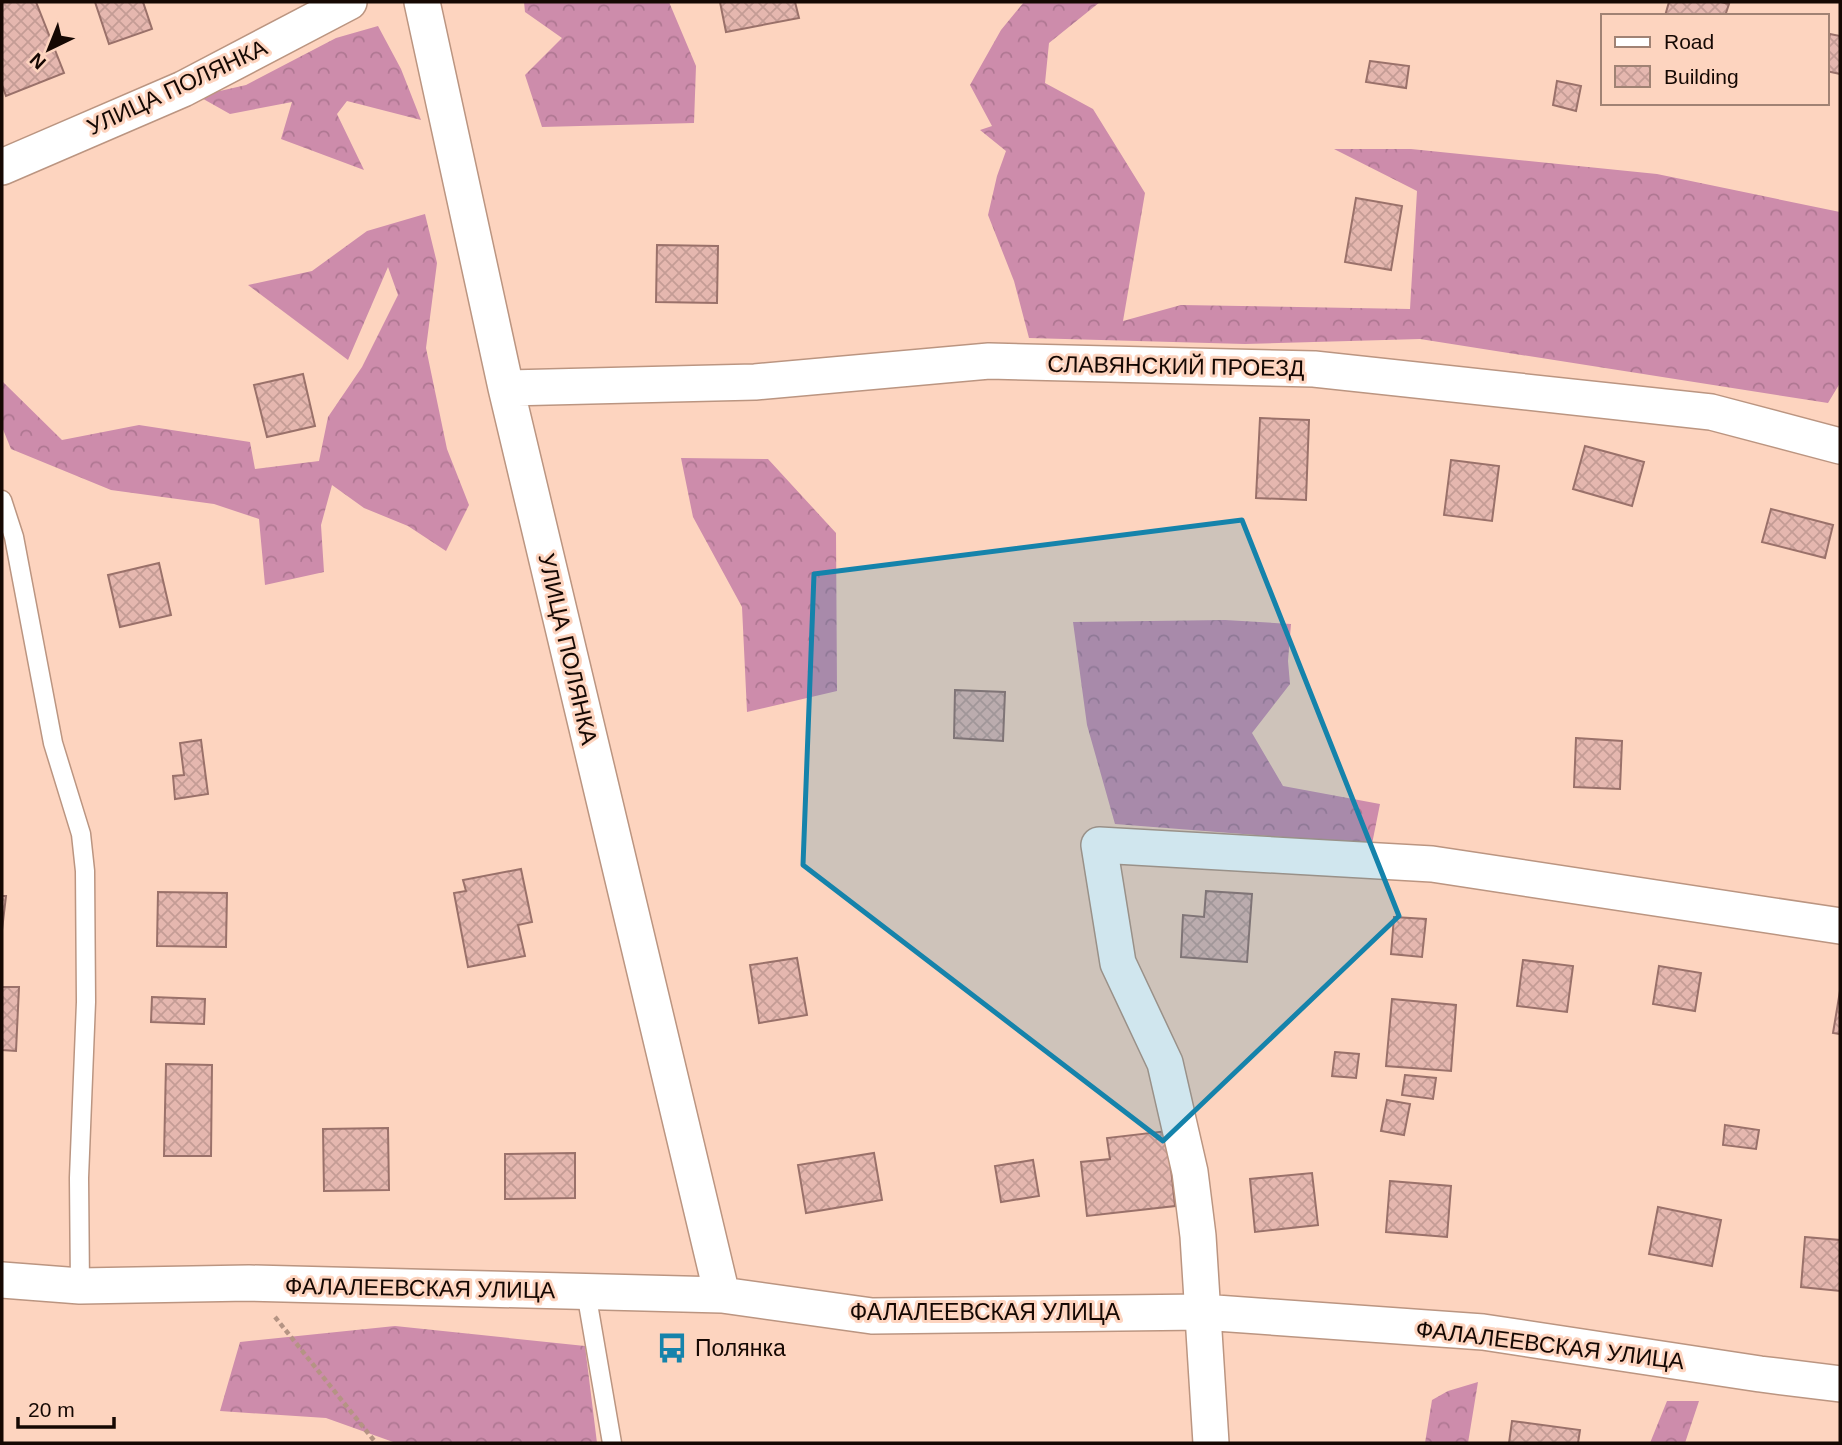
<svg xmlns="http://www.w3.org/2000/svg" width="1842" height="1445" viewBox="0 0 1842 1445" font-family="Arial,sans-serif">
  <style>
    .forest { fill: url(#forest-crowns) }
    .building { fill: url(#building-cross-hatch); stroke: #9a716a; stroke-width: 2 }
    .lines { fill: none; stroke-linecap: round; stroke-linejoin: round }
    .service-casing { stroke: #bb9581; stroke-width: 21 }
    .minor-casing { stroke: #bb9581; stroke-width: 38 }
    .path { stroke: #b59484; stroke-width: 4.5; stroke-dasharray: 5 3.5; stroke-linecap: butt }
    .service { stroke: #fff; stroke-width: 18 }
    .minor { stroke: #fff; stroke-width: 35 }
    .marked { fill: #1583ab; fill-opacity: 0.2; stroke: #1583ab; stroke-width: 5; stroke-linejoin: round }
    .labels { text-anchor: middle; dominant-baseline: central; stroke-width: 6; stroke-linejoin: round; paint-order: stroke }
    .street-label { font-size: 23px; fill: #150803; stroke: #fdd4bf }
    .poi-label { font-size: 23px; fill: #150803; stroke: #fdd4bf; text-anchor: start }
  </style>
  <defs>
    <pattern id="forest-crowns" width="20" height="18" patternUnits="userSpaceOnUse" patternTransform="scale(1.75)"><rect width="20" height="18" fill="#cd8cab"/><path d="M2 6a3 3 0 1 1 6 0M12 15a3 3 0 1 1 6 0" fill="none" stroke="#af7792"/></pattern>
    <pattern id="building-cross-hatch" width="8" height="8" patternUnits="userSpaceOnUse" patternTransform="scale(1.75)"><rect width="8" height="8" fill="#e5b7af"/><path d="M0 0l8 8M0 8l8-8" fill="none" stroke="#c49c95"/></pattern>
  </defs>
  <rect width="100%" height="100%" fill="#fdd4bf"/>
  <path class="forest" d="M524 2H669L696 66 694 123 542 127 525 75 562 38 525 12Z
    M1024 2H1100L1049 43 1045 83 1093 109 1145 193 1123 321 1181 305 1410 309 1417 191 1334 149H1411L1657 174 1840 212V383L1828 403 1420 339 1245 344 1029 338 1014 281 988 215 997 176 1006 151 980 130 992 126 970 85 1001 30Z
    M378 26 401 69 421 120 347 101 337 114 364 170 281 139 292 102 230 114 198 96 246 85 336 38Z
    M425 214 437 263 426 348 447 449 469 505 446 551 408 526 364 508 332 485 321 525 324 572 265 585 259 519 214 504 111 490 11 449 2 427V381L62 440 139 425 250 442 255 469 319 461 328 417 362 367 398 295 388 267 348 360 248 285 312 271 367 231Z
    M681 458 768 459 836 533 837 691 747 712 742 607 693 517Z
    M1225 620 1291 624 1288 661 1290 684 1252 733 1283 786 1380 804 1372 844 1115 824 1087 725 1073 622Z
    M395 1326 585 1346 597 1443H396L326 1418 220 1411 240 1342Z
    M1478 1382 1468 1443H1425L1432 1400 1448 1391Z
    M1667 1401H1699L1685 1443H1650Z"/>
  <path class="building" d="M2 2H36L64 73 6 96 2 85Z
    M95 2H143L152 29 109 44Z
    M720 2H795L799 18 726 32Z
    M1669 2H1721L1729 4 1725 16H1665Z
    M1830 34 1840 36V74L1826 71V52Z
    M1370 61 1409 66 1406 88 1366 82Z
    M1557 81 1581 86 1576 111 1553 105Z
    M1356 198 1402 206 1391 270 1345 262Z
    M657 245 718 246 717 303 656 302Z
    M303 374 315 426 267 437 254 385Z
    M1260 418 1309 420 1306 500 1256 498Z
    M1585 446 1644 462 1632 506 1573 489Z
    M1451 460 1499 466 1492 521 1444 515Z
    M1771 509 1833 525 1825 558 1762 542Z
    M159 563 171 615 120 627 108 575Z
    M955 690 1005 692 1003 741 954 738Z
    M1576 738 1622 741 1620 789 1574 787Z
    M201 740 208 794 175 799 173 776 184 775 180 743Z
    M521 869 532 922 518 925 525 956 468 967 454 893 466 891 463 880Z
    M1206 891 1252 894 1247 962 1181 957 1183 915 1204 917Z
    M158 892 227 893 226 947 157 946Z
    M2 896H6L2 930Z
    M1394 917 1426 919 1422 957 1391 954Z
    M797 958 807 1015 759 1023 750 965Z
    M1523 960 1573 966 1567 1012 1517 1006Z
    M1659 966 1701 973 1695 1011 1653 1004Z
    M2 987H19L16 1051 2 1050Z
    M1840 991V1034L1833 1033Z
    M152 997 205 999 204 1024 151 1022Z
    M1392 999 1456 1005 1451 1071 1386 1066Z
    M1335 1052 1359 1054 1356 1078 1332 1076Z
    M166 1064 212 1065 211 1156H164Z
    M1405 1075 1436 1078 1433 1099 1402 1095Z
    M1387 1100 1410 1104 1404 1135 1381 1131Z
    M1725 1125 1759 1130 1756 1149 1723 1145Z
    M388 1128 389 1190 324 1191 323 1129Z
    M1167 1131 1175 1206 1087 1216 1081 1162 1110 1159 1107 1138Z
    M575 1153V1198L505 1199V1154Z
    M874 1153 882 1200 806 1213 798 1165Z
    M1033 1160 1039 1196 1001 1202 995 1166Z
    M1312 1173 1318 1225 1255 1232 1250 1179Z
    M1390 1181 1451 1186 1447 1237 1386 1232Z
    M1658 1207 1721 1220 1712 1266 1649 1254Z
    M1805 1237 1840 1240V1291L1801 1287Z
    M1512 1421 1580 1430 1578 1443H1509Z"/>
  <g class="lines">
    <g class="service-casing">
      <path id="service" d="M2 500 14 537 53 743 81 834 85 871 86 1002 79 1178 80 1286
        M586 1292 612 1443"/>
    </g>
    <g class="minor-casing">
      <path id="minor" d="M422 2 506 388 722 1295
        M2 167 183 89 349 2
        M506 388 755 382 989 361 1314 369 1711 412 1840 446
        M2 1280 80 1286 249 1283 722 1295 872 1316 1202 1312 1483 1332 1760 1374 1840 1384
        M1211 1443 1198 1236 1190 1172 1165 1063 1118 963 1099 845 1432 864 1840 926"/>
    </g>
    <path class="path" d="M275 1317 376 1443"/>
    <use href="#service" class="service"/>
    <use href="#minor" class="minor"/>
  </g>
  <path class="marked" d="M1242 520 1399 916 1163 1141 803 865 814 574Z"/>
  <defs>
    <g id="bus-bare" transform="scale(2.415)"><path d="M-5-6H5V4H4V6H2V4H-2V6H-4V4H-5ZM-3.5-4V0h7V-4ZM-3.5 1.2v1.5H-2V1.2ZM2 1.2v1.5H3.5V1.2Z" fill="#1583ab" stroke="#fdd4bf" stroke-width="2.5" paint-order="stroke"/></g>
  </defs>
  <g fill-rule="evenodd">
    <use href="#bus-bare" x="672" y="1348"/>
  </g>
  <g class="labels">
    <g class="street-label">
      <text transform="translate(177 87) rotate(-25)">УЛИЦА ПОЛЯНКА</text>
      <text transform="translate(1176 366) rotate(1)">СЛАВЯНСКИЙ ПРОЕЗД</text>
      <text transform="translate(568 649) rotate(77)">УЛИЦА ПОЛЯНКА</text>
      <text transform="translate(420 1288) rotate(1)">ФАЛАЛЕЕВСКАЯ УЛИЦА</text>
      <text x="985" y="1312">ФАЛАЛЕЕВСКАЯ УЛИЦА</text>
      <text transform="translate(1550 1345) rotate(7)">ФАЛАЛЕЕВСКАЯ УЛИЦА</text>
    </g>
    <g class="poi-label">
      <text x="695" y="1348">Полянка</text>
    </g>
  </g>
  <rect width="1842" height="1445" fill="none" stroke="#150803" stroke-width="7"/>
  <rect x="1601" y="14" width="228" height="91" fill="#fdd4bf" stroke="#a08274" stroke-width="2"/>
  <rect x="1615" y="37" width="35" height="10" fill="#ffffff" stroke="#a08274" stroke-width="2"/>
  <text x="1664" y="49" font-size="21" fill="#150803">Road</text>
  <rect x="1615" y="66" width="35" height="21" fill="url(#building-cross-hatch)" stroke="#a08274" stroke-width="2"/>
  <text x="1664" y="84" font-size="21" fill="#150803">Building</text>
  <g transform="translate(49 49) rotate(223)" stroke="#fdd4bf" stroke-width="5" paint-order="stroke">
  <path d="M0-5L12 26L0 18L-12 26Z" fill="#150803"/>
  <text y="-10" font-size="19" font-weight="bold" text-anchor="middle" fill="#150803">N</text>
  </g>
  <path d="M18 1417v10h96v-10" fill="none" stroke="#150803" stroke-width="3.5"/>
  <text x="28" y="1417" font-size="21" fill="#150803" stroke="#fdd4bf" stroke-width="5" paint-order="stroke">20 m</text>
</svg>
